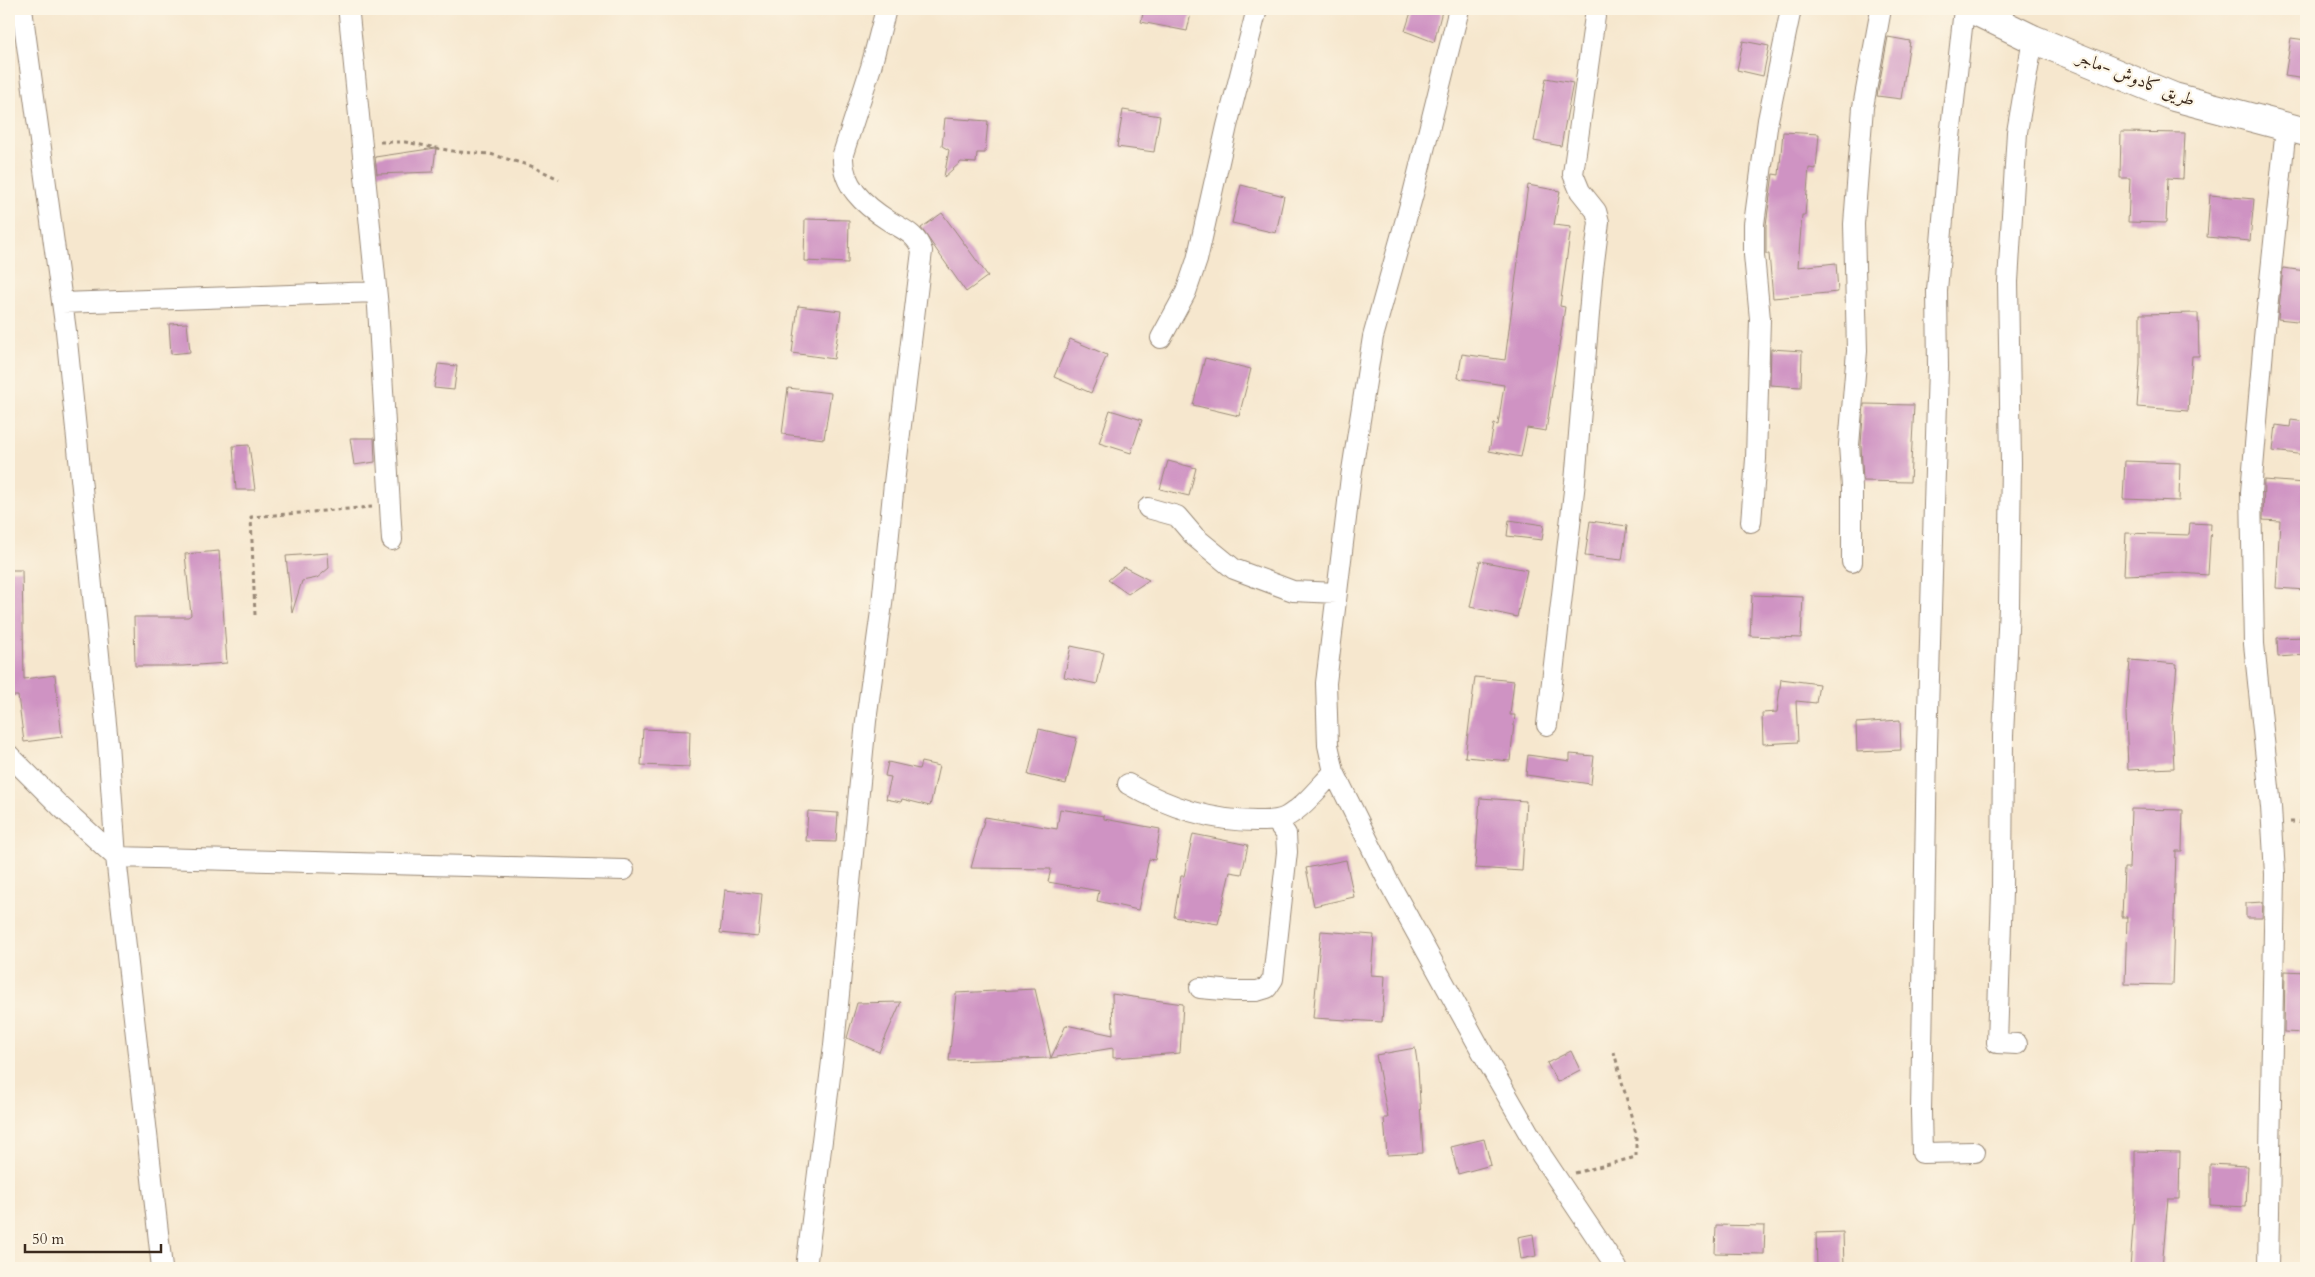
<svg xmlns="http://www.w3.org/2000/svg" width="2315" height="1277" viewBox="0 0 2315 1277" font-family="Cardo,Amiri,serif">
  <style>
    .building { fill: #cf93c3 }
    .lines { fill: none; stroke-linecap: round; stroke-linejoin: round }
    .minor-casing { stroke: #988876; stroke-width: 22 }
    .highway-casing { stroke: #988876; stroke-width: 30 }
    .path { stroke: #988876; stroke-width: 3; stroke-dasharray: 4 4; stroke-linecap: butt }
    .minor { stroke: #fff; stroke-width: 20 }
    .highway { stroke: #fff; stroke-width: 28 }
    .labels { text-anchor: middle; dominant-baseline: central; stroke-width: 4.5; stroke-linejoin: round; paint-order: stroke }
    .street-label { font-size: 18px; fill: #3b2a1e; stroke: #fcf5e5 }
  </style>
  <rect width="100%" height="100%" fill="#fcf5e5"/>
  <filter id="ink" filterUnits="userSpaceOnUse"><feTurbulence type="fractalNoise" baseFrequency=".02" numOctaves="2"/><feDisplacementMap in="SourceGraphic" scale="10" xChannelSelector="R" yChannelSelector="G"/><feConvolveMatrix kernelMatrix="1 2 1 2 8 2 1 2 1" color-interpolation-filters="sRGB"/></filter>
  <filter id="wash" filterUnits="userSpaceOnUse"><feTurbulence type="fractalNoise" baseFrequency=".0096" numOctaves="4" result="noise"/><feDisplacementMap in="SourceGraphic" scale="20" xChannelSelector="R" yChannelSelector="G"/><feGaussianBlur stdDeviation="1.12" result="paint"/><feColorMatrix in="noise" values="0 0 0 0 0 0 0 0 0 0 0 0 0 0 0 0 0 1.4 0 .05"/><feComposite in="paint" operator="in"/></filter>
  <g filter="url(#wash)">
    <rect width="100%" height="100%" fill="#f6e7ce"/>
    <g id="blocks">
      <path class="building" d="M1144 9H1192L1187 31 1141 22Z
        M1412 9H1433L1442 11 1434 42 1405 31Z
        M1888 37 1910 41 1901 99 1877 96Z
        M2291 38 2306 40V79L2285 76Z
        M1743 41 1769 46 1763 76 1737 70Z
        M1546 78 1573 83 1561 146 1534 141Z
        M1123 110 1160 116 1154 152 1117 147Z
        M945 118 988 121 985 153H977L976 163 961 162 944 177 949 150 942 146Z
        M1783 132 1819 134 1816 169 1809 168 1805 215H1802L1798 267 1836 263 1838 292 1773 298 1769 254H1766V225L1773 174 1779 175Z
        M2121 132 2185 133 2183 179 2168 178 2166 223 2128 222 2130 178H2120Z
        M436 148 433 172 377 174 375 157Z
        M1241 185 1284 196 1276 233 1232 223Z
        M1528 185 1560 191 1554 225 1571 227 1560 306 1565 307 1546 431 1527 428 1521 457 1489 451 1494 424 1498 425 1504 385 1458 378 1462 354 1505 360Z
        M2210 195 2254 199 2250 241 2207 237Z
        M942 213 988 276 966 292 921 228Z
        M805 219 849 220 848 263 804 261Z
        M2283 268 2306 271V322L2278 319Z
        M798 306 841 311 834 359 792 353Z
        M2198 313 2199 356H2192L2188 411 2137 407 2140 364V314Z
        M187 323 190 352 171 354 169 324Z
        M1070 339 1107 355 1091 393 1054 377Z
        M1771 349 1802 351 1801 387 1770 385Z
        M1205 358 1251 369 1239 416 1193 405Z
        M438 364 457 366 454 390 434 388Z
        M788 388 831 393 824 439 782 434Z
        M1864 404 1914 405 1910 482 1863 481 1861 445Z
        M1110 410 1142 420 1131 453 1099 443Z
        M2291 420 2306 422V455L2273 451 2276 425 2290 427Z
        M350 438H374L375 462 354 465Z
        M249 445 255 490H236L233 446Z
        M1168 461 1196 468 1189 496 1160 489Z
        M2125 461 2180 463 2179 501 2123 499Z
        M2264 480 2304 483 2301 542H2306V590L2276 588 2280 521 2263 520Z
        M1509 520 1544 525 1542 540 1507 536Z
        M1590 521 1627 526 1622 560 1585 556Z
        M2190 523 2211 524 2208 575 2181 573 2124 575 2126 533 2189 535Z
        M219 551 227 663 183 666H135L134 617H188L191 615 185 554Z
        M328 553 329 568 317 578 302 581 292 613 286 556Z
        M1480 561 1527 570 1517 617 1470 607Z
        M1124 567 1149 580 1128 594 1108 580Z
        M9 570H22L24 679 55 675 62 737 24 742 18 696H9Z
        M1752 595 1803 597 1801 638 1750 636Z
        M2306 637V655L2278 657 2277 638Z
        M1071 646 1104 653 1097 684 1064 677Z
        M2130 660 2177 664 2172 724 2174 768 2128 770 2126 713Z
        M1475 677 1514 681 1510 715H1515L1510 761 1465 757Z
        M1781 679 1819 684 1816 703 1796 701 1798 742 1763 744 1762 713 1777 712Z
        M1900 720 1901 750 1857 752 1856 723Z
        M643 729 690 731 689 767 641 765Z
        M1039 729 1077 738 1066 784 1028 775Z
        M1570 754 1594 756 1591 784 1526 775 1528 755 1570 761Z
        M888 762 919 769 921 762 939 766 930 806 902 799 901 802 886 799 891 777 885 776Z
        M1480 798 1526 801 1522 871 1475 868Z
        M1060 809 1104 816V819L1160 829 1155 860 1149 859 1138 910 1097 901 1099 891 1048 882 1051 869 971 868 985 817 1057 829Z
        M2131 809 2183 810 2182 851H2176L2172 985 2125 984 2127 917H2122L2124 868H2129Z
        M808 811 838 813 836 842 806 841Z
        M1193 834 1248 845 1242 874 1230 872 1218 924 1174 917 1181 876H1184Z
        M1346 860 1354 897 1314 906 1306 868Z
        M725 890 762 894 758 937 720 933Z
        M2263 902 2262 918H2246V903Z
        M1321 931 1374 935 1371 975 1385 976 1382 1022 1313 1018Z
        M2285 971 2306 972V1033L2284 1032Z
        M1035 989 1051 1058 949 1061 956 993Z
        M1112 994 1183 1004 1180 1053 1113 1058V1048L1051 1058 1066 1025 1113 1035Z
        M901 1002 879 1052 847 1038 857 1003Z
        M1415 1048 1418 1068 1423 1153 1387 1155 1384 1118H1388L1376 1055Z
        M1571 1051 1580 1070 1557 1082 1547 1063Z
        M1484 1139 1491 1165 1458 1174 1451 1147Z
        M2135 1151 2180 1152 2179 1199H2168L2162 1268H2130L2135 1199Z
        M2210 1164 2248 1166 2246 1207 2210 1205Z
        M1716 1225 1765 1226 1764 1254 1715 1253Z
        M1843 1232 1844 1268H1817L1816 1233Z
        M1533 1234 1536 1256 1521 1259 1518 1237Z"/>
    </g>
  </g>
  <g filter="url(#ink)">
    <use href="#blocks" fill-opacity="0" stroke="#988876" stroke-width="1"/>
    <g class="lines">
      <g class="minor-casing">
        <path id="minor" d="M22 9 66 331 108 743 116 857 162 1268
          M1459 9 1413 194 1373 337 1351 477 1326 683 1328 745 1334 772 1387 879 1481 1050 1542 1156 1617 1268
          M1964 9 1949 147 1937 291 1938 367 1927 746 1921 1112 1922 1153 1975 1152
          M349 15 378 307 392 540
          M62 303 376 292
          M1161 338 1186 292 1197 260 1227 126 1257 9
          M1148 508 1177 516 1195 537 1234 569 1293 591 1337 593
          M1751 522 1756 459 1760 319 1754 255V224L1768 120 1791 9
          M1852 562V487L1849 445 1857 351 1854 224 1863 107 1881 9
          M1547 725 1575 482 1592 278 1599 222 1596 211 1580 191 1573 174 1596 9
          M9 755 60 806 116 857 624 870
          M1128 784C1168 807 1210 821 1256 821 1267 821 1276 822 1286 817 1304 807 1319 787 1334 772
          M1200 988 1234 991H1257L1267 988 1273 979 1287 852 1286 834 1276 821
          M2017 1044 1997 1043 2002 892 2003 736 2009 607 2011 463 2008 282 2017 132 2033 39
          M806 1268 834 1045 866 721 882 604 894 483 922 251C917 234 902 229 889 221 864 205 841 185 843 154L871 67 886 9
          M2268 1268 2275 874 2271 807 2254 644 2251 492 2264 338 2286 127"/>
      </g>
      <g class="highway-casing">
        <path id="highway" d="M1971 9 2033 39 2174 97 2306 132"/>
      </g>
      <path class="path" d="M366 12 389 11 404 14
        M380 142H405L458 152 490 154 531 166 559 179
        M255 615 251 517 372 507
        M2290 822H2306
        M1575 1173 1636 1157V1134L1614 1052"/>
      <use href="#minor" class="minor"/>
      <use href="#highway" class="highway"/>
    </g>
  </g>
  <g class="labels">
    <g class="street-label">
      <text transform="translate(2136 79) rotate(21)">طريق كادوش -ماجر</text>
    </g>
  </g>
  <rect width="2315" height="1277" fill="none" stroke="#fcf5e5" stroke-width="30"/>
  <path d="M25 1244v8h136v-8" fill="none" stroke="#3b2a1e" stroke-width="2.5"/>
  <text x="32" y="1244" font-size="15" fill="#3b2a1e" stroke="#fcf5e5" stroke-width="4" paint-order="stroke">50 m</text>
</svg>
